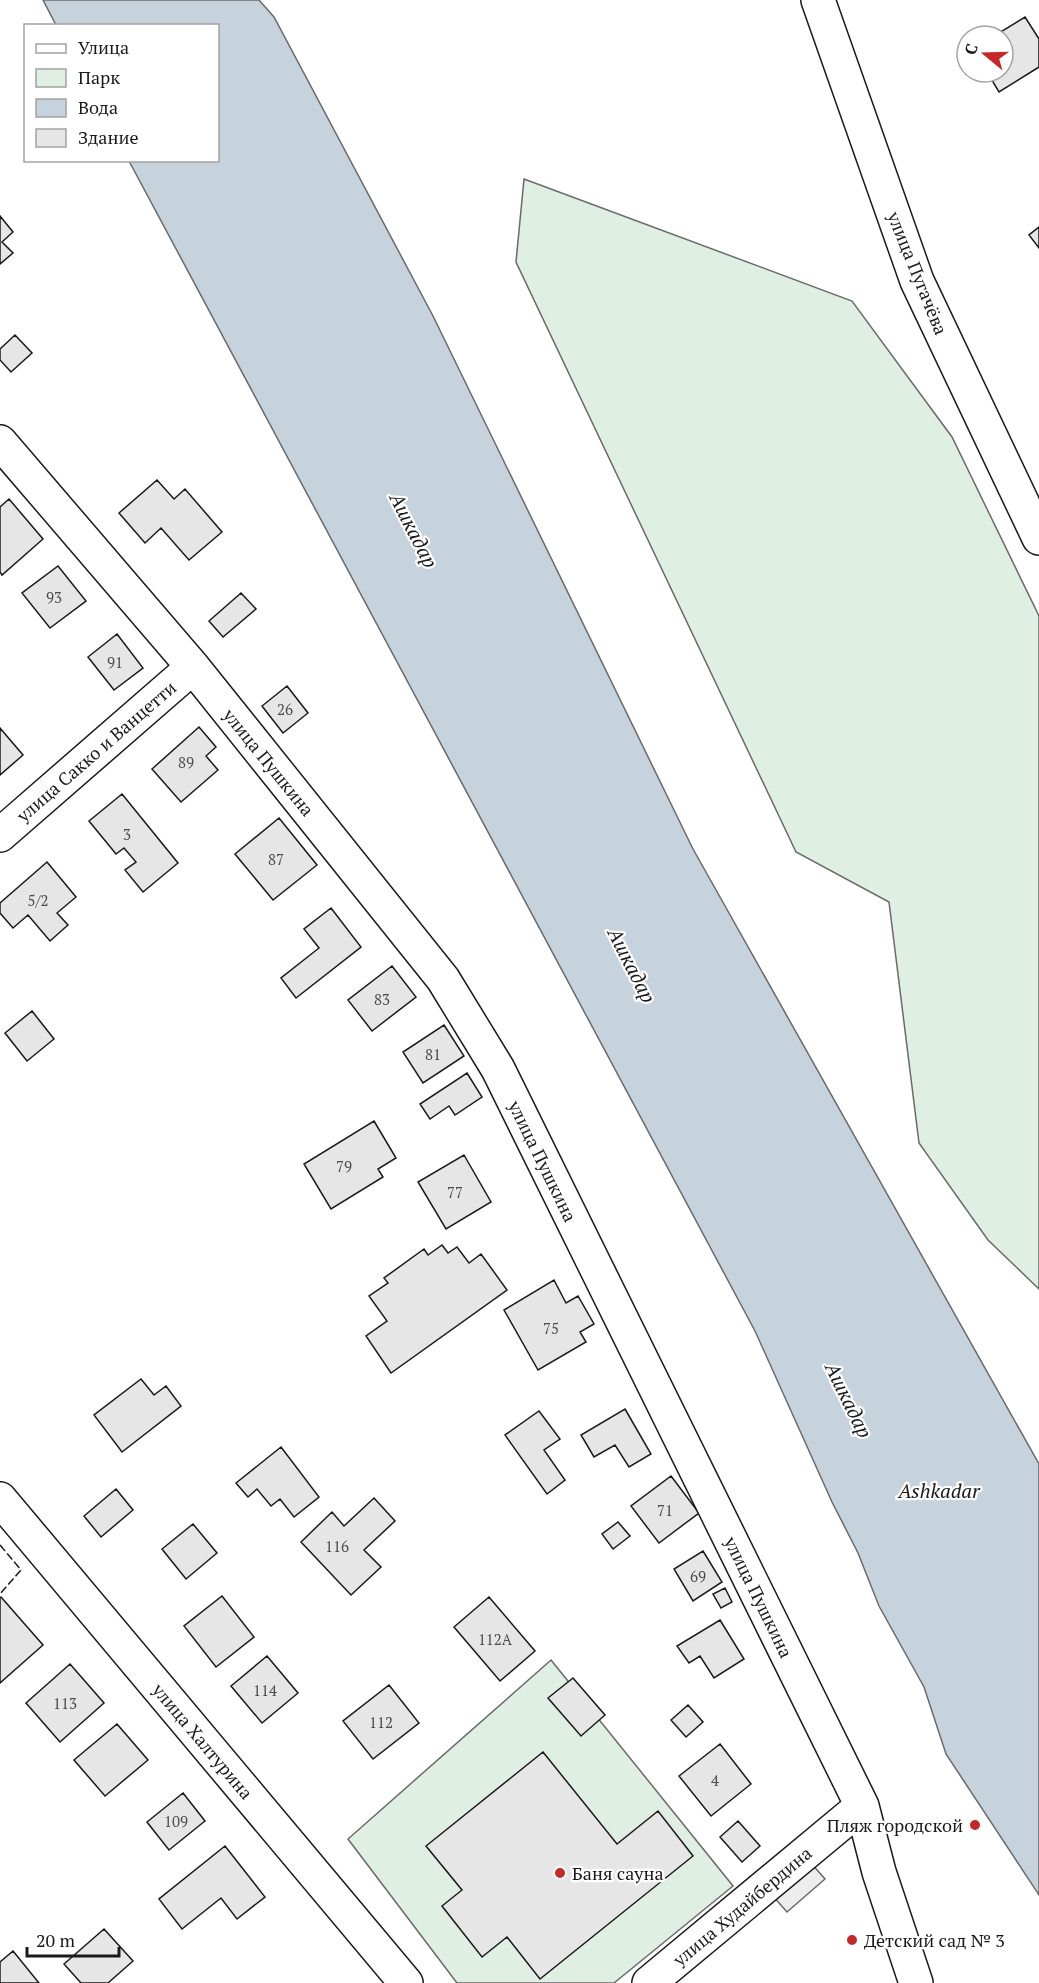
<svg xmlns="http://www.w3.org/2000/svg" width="1039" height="1983" viewBox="0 0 1039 1983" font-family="'PT Serif',serif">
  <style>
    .green { fill: #e0efe3; stroke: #6a6a6a; stroke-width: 1.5 }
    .parking { fill: #ededed; stroke: #6a6a6a; stroke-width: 1.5 }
    .water { fill: #c6d2dc; stroke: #6a6a6a; stroke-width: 1.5 }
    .building { fill: #e6e6e6; stroke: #1a1a1a; stroke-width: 1.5 }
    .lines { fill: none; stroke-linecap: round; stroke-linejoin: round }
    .minor-casing { stroke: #1a1a1a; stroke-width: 36 }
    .major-casing { stroke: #1a1a1a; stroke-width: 36 }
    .minor { stroke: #fff; stroke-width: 33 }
    .major { stroke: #fff; stroke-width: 33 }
    .fence { stroke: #1a1a1a; stroke-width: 1.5; stroke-dasharray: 8 3; stroke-linecap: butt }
    .poi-dot { fill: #c62828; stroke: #fff; stroke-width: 2 }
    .labels { text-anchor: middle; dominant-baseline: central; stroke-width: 4.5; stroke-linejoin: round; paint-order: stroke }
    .number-label { font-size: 15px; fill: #4d4d4d }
    .street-label { font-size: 18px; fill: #1a1a1a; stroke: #fff }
    .poi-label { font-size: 18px; fill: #1a1a1a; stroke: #fff; text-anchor: start }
    .water-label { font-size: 20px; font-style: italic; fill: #1a1a1a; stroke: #fff }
  </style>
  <rect width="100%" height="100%" fill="#fff"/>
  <path class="green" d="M524 179 852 301 952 437 1039 616V1289L988 1240 919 1143 889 902 796 852 516 262Z
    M551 1660 733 1886 614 1983H457L348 1839Z"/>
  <path class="parking" d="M810 1862 825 1879 787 1912 772 1895Z"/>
  <path class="water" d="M43 0H259L274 17 433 316 693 849 1039 1464V1895L946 1754 924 1687 879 1606 858 1553 832 1502 755 1331 129 161 218 160V26L56 25Z"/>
  <path class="building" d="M1025 17 1039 39V67L999 92 987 72H1003V36H994Z
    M0 216 13 232 2 242 13 253 0 264Z
    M1039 227V248L1029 235Z
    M15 335 32 353 11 372 0 360V349Z
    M157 480 174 499 185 489 222 532 189 560 161 528 145 543 119 513Z
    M9 499 43 539 2 575 0 572V507Z
    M58 566 86 601 50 628 22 593Z
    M241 593 256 609 223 637 209 621Z
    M117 634 143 668 114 690 88 657Z
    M287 686 308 713 283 733 262 706Z
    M199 727 216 747 206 756 218 770 181 802 152 769Z
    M0 728 23 755 0 775Z
    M122 794 178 863 143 892 125 870 136 862 124 848 116 854 89 821Z
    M279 818 317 865 273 900 235 854Z
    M47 862 76 897 57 913 68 925 50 941 28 915 13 928 0 913V903Z
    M331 908 361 947 296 998 281 978 319 948 304 929Z
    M392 966 416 997 372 1031 348 1000Z
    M32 1011 54 1039 27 1061 5 1033Z
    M444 1025 464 1056 423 1083 403 1052Z
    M467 1073 482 1097 455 1115 449 1106 430 1119 420 1104Z
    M374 1121 396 1158 378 1169 383 1177 331 1209 304 1164Z
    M464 1155 491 1202 446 1229 418 1182Z
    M442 1245 448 1253 457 1247 469 1263 481 1254 507 1290 391 1373 366 1336 387 1321 369 1296 388 1283 384 1278 424 1249 428 1255Z
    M554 1280 566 1303 578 1296 594 1324 580 1332 586 1342 538 1370 504 1310Z
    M141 1379 154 1395 166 1386 181 1406 122 1452 94 1415Z
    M625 1409 651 1454 629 1467 615 1445 594 1457 581 1435Z
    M539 1411 560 1439 544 1450 565 1480 547 1494 505 1435Z
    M281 1447 319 1497 294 1517 280 1499 271 1506 257 1489 248 1497 236 1483Z
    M671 1476 699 1513 659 1543 631 1506Z
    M116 1489 133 1510 101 1537 84 1516Z
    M374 1498 395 1521 364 1550 381 1567 351 1595 301 1542 332 1512 344 1526Z
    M618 1522 630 1536 613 1549 602 1534Z
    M193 1524 217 1553 186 1579 162 1549Z
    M703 1551 722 1582 693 1601 674 1569Z
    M725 1588 732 1602 721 1608 713 1594Z
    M222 1596 254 1637 216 1667 184 1626Z
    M1 1597 43 1645 0 1683V1598Z
    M489 1597 535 1651 500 1681 454 1627Z
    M720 1620 744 1659 714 1678 700 1656 689 1663 677 1646Z
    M267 1656 298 1693 262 1723 231 1686Z
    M70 1664 104 1703 60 1742 26 1703Z
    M573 1678 605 1715 581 1736 548 1698Z
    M389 1685 419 1723 373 1759 343 1721Z
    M688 1705 703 1722 686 1737 671 1720Z
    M117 1724 148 1760 105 1796 74 1760Z
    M720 1744 751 1784 711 1816 679 1776Z
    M543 1752 617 1844 658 1811 693 1856 540 1979 507 1937 482 1957 442 1906 462 1890 426 1846Z
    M183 1793 205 1821 169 1850 147 1822Z
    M738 1821 760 1846 742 1862 720 1837Z
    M225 1846 265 1897 237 1919 221 1898 182 1929 159 1899Z
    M104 1929 133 1961 108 1983H81L64 1964Z
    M13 1951 39 1983H0V1962Z"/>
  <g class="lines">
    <g class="minor-casing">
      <path id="minor" d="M818 0 917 281 1039 538
        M0 442 193 667 443 979 498 1069 862 1806 879 1872 916 1983
        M0 835 193 667
        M649 1983 862 1806"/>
    </g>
    <g class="major-casing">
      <path id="major" d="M0 1499 406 1983"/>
    </g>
    <use href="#minor" class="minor"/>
    <use href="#major" class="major"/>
    <path class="fence" d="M0 1545 21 1570 0 1594"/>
  </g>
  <g class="poi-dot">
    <circle cx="975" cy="1825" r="6"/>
    <circle cx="560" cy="1873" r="6"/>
    <circle cx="852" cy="1940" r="6"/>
  </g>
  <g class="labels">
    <g class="number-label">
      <text x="54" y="597">93</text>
      <text x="115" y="662">91</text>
      <text x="285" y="709">26</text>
      <text x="186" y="762">89</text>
      <text x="127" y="834">3</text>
      <text x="276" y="859">87</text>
      <text x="38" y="900">5/2</text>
      <text x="382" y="999">83</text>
      <text x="433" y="1054">81</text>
      <text x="344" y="1166">79</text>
      <text x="455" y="1192">77</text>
      <text x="551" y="1328">75</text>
      <text x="665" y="1510">71</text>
      <text x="337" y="1546">116</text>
      <text x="698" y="1576">69</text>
      <text x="495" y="1639">112А</text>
      <text x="265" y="1690">114</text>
      <text x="65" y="1703">113</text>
      <text x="381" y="1722">112</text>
      <text x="715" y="1780">4</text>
      <text x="176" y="1821">109</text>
    </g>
    <g class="street-label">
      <text transform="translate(918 273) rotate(68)">улица Пугачёва</text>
      <text transform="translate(96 751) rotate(-41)">улица Сакко и Ванцетти</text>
      <text transform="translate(269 762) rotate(51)">улица Пушкина</text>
      <text transform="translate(543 1161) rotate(64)">улица Пушкина</text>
      <text transform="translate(759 1597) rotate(64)">улица Пушкина</text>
      <text transform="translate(203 1741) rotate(50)">улица Халтурина</text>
      <text transform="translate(742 1906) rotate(-40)">улица Худайбердина</text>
    </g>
    <g class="poi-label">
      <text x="963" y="1825" text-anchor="end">Пляж городской</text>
      <text x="572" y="1873">Баня сауна</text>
      <text x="864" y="1940">Детский сад № 3</text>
    </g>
    <g class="water-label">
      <text transform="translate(414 530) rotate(63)">Ашкадар</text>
      <text transform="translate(632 965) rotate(63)">Ашкадар</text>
      <text transform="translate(849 1400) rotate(64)">Ашкадар</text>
      <text x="939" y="1490">Ashkadar</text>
    </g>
  </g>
  <rect x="24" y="24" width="195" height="138" fill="#ffffff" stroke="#a3a3a3" stroke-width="1.5"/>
  <rect x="36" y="44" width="30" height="9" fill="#ffffff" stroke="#a3a3a3" stroke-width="1.5"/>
  <text x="78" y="54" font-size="18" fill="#1a1a1a">Улица</text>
  <rect x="36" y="69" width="30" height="18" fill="#e0efe3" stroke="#a3a3a3" stroke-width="1.5"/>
  <text x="78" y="84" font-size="18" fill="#1a1a1a">Парк</text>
  <rect x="36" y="99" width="30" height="18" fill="#c6d2dc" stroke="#a3a3a3" stroke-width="1.5"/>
  <text x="78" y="114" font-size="18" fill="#1a1a1a">Вода</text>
  <rect x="36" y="129" width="30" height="18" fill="#e6e6e6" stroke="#a3a3a3" stroke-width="1.5"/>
  <text x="78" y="144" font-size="18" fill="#1a1a1a">Здание</text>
  <g transform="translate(985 54) rotate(289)"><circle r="28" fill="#ffffff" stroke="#a3a3a3" stroke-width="1.5"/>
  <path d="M0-4.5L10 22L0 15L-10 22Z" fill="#c62828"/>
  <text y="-9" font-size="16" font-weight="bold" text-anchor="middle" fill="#1a1a1a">С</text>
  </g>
  <path d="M27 1947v9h92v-9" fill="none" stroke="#1a1a1a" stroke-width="3"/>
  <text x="36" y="1947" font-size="18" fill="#1a1a1a" stroke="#ffffff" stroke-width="4.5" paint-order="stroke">20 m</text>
</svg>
